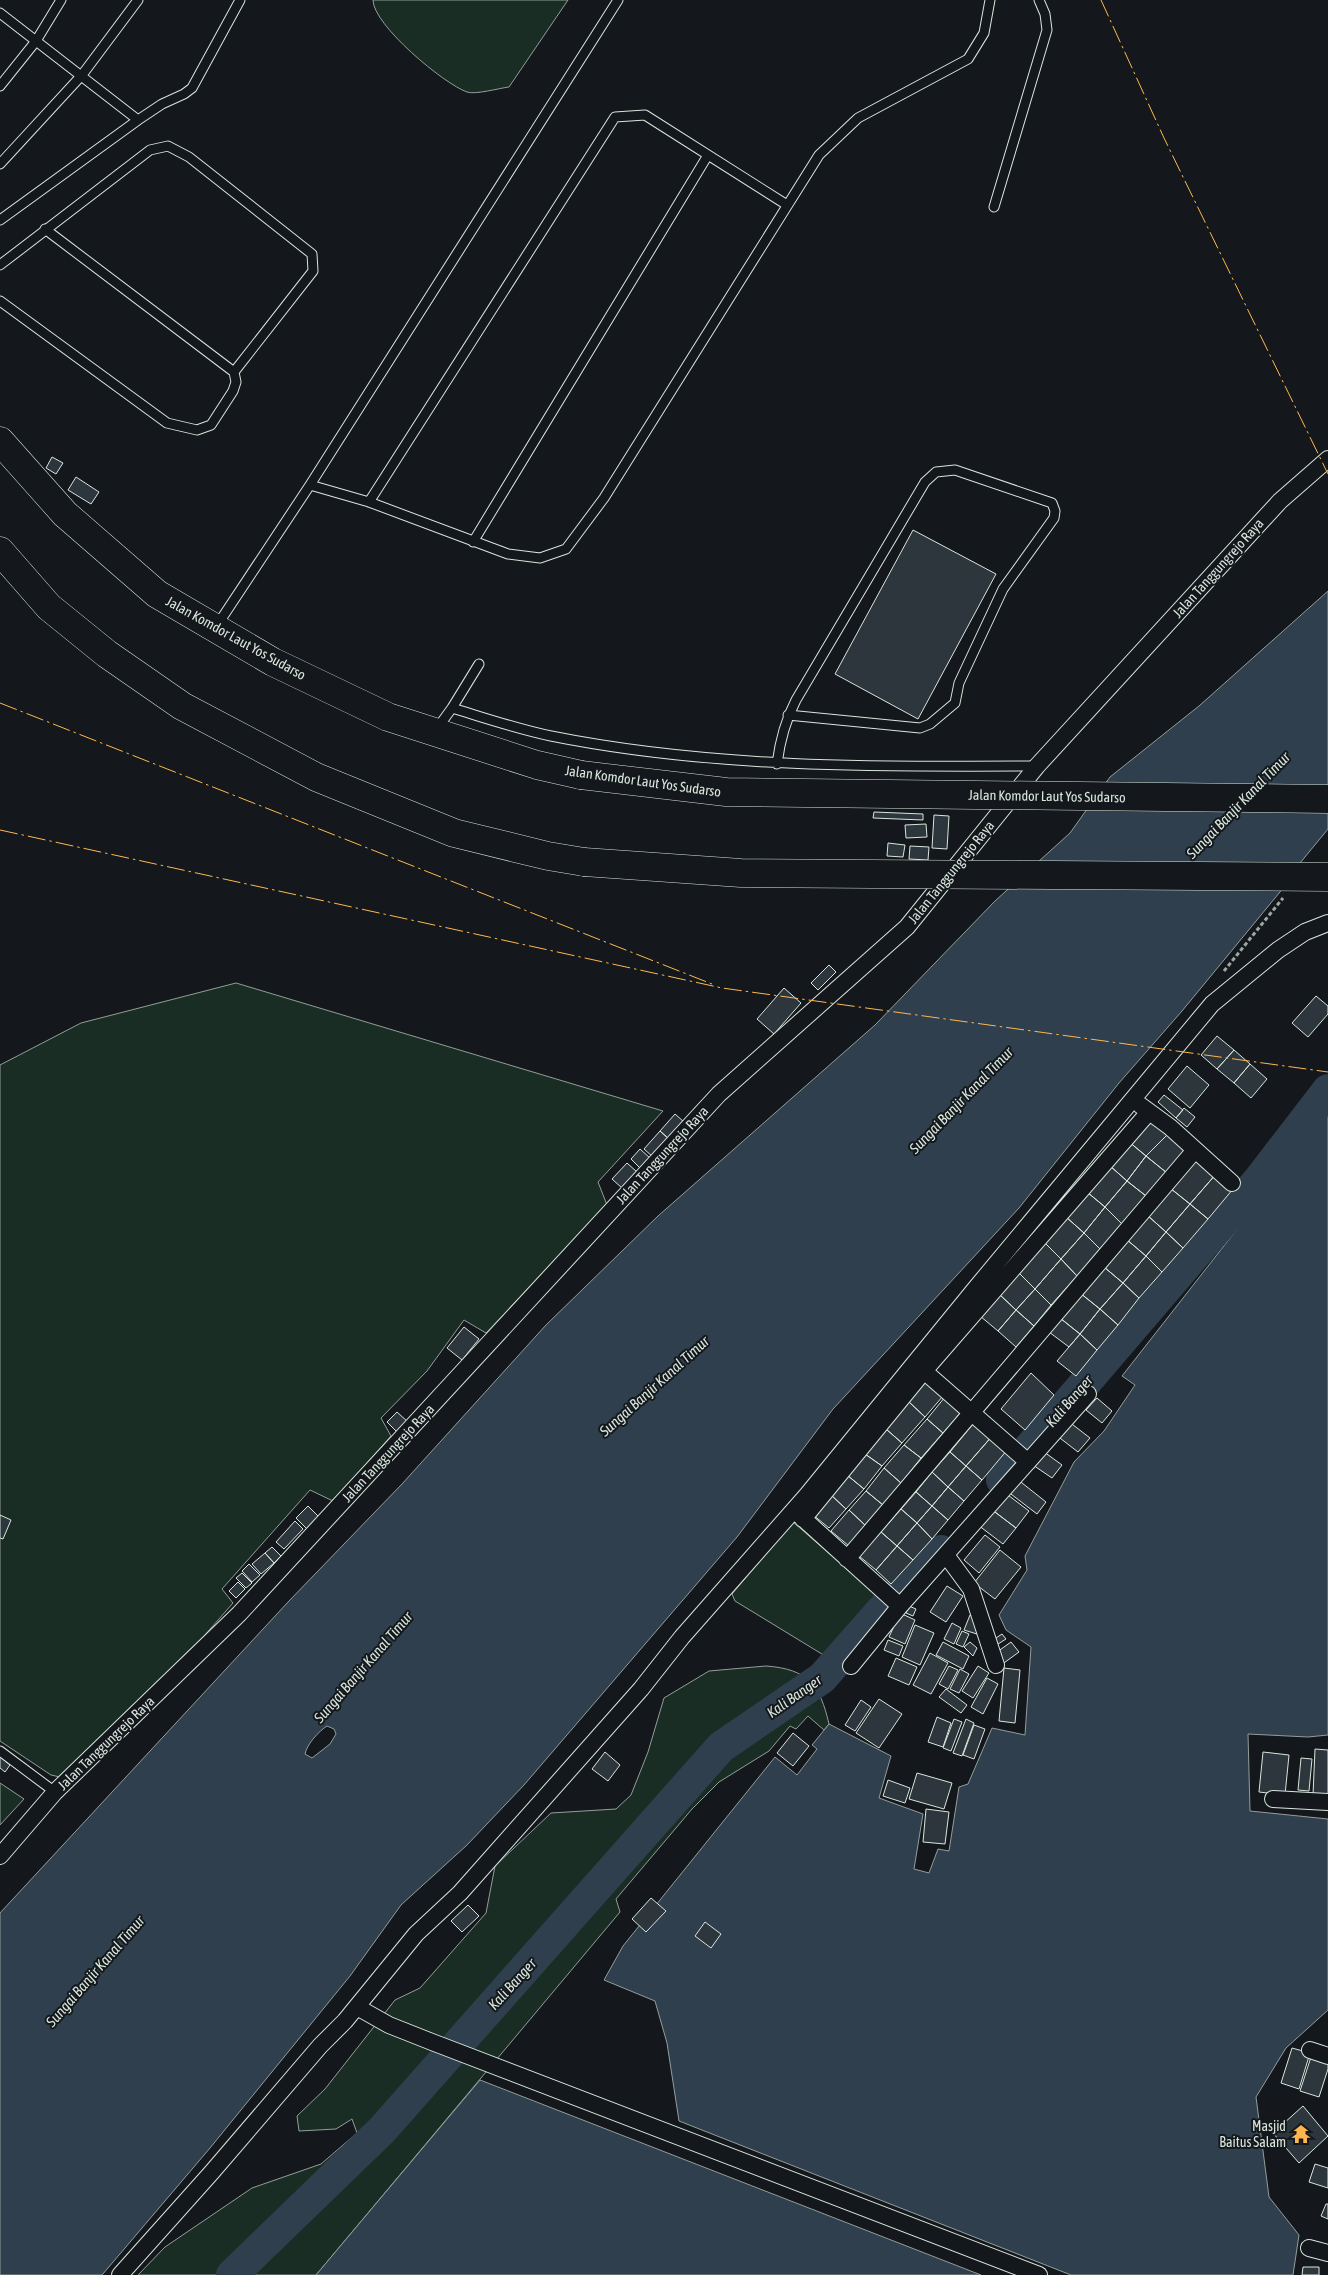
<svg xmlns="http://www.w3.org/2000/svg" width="1328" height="2275" viewBox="0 0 1328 2275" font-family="'Asap Condensed',sans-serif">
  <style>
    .green { fill: #1a2d24; stroke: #939e99 }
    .water { fill: #2f3f4d; stroke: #939e99; fill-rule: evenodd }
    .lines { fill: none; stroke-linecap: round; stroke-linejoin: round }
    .river { stroke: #2f3f4d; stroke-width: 32 }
    .building { fill: #2c363c; stroke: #d8e6dc }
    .service-casing { stroke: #d8e6dc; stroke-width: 11 }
    .minor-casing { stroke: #d8e6dc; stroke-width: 18 }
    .trunk-casing { stroke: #d8e6dc; stroke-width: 29 }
    .path { stroke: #9da8a2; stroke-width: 3; stroke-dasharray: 4 2.5; stroke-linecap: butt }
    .service { stroke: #14181c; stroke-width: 9 }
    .minor { stroke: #14181c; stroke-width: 16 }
    .trunk { stroke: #14181c; stroke-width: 28 }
    .trunk-bridge-casing { stroke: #d8e6dc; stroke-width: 29; stroke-linecap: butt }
    .trunk-bridge { stroke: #14181c; stroke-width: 28 }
    .power { stroke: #ffb74d; stroke-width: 1; stroke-dasharray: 18 4 2.5 4; stroke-linecap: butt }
    .labels { text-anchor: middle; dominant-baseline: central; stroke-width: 4; stroke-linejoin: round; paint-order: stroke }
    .street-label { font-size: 14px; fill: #d8e6dc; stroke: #14181c }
    .poi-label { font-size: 14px; fill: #d8e6dc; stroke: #14181c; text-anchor: end }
    .water-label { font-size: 15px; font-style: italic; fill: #d8e6dc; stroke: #14181c }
  </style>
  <rect width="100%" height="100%" fill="#14181c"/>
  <path class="green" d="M373 0H568L509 87C500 88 475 95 467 92 444 84 373 25 373 0Z
    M236 983 663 1111 598 1182 607 1205 486 1333 464 1320 427 1371 381 1418 391 1436 333 1501 310 1490 222 1589 233 1603 204 1636 60 1777 51 1775 0 1741V1065L81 1023Z
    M793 1522 886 1603 835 1662 735 1601 732 1594Z
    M766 1666C808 1669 820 1685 829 1724L824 1730 808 1716 796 1729 790 1726 769 1751 719 1782 692 1809 616 1899 620 1912 316 2275H138L165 2247 252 2188 321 2164 357 2133 352 2119 336 2129 299 2131 297 2116 325 2089 395 2000 420 1988 486 1913 495 1866 551 1813 616 1809 631 1795 648 1752 664 1698 709 1671Z
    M0 1783 24 1799 0 1825Z"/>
  <path class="water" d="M1328 591V829L1300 863 1289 881 1182 1011 1119 1083 1019 1208 833 1409 737 1537 524 1785 467 1845 401 1905 350 1976 210 2148 102 2275H0V1913L289 1601 402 1484 546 1325 658 1216 875 1025 995 901 1070 833 1110 777 1199 706ZM327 1726 334 1729 336 1734 330 1744 312 1758 305 1754C307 1744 319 1731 327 1726Z
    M1328 1113V1735L1308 1737 1248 1734 1250 1811 1328 1819V2010L1286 2048 1256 2097 1269 2197 1299 2235 1293 2275H1071L679 2121 667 2043 655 2001 604 1980 623 1946 775 1757 797 1775 817 1749 812 1745 829 1724 891 1756 879 1798 923 1814 914 1869 929 1873 938 1849 949 1851 959 1787 968 1784 992 1728 1025 1735 1031 1647 1006 1630 999 1615 1027 1570 1025 1556 1074 1462 1104 1431 1135 1385 1122 1376Z
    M480 2080 981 2275H316Z"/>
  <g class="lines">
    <path class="river" d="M1002 1480 1258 1181 1328 1090
      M232 2275 382 2130 721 1747 822 1678 881 1611 941 1551"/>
  </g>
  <path class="building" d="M52 457 63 463 56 474 46 468Z
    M76 477 99 492 91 504 68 490Z
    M913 530 996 574 918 719 835 674Z
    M874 812 923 814V820L873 818Z
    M934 815 949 816 947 849 932 848Z
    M926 824 927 837 906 838 905 825Z
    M888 843 905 845 903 857 887 856Z
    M910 846 929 847 928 860 909 859Z
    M829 965 836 972 818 990 811 983Z
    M784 988 801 1003 774 1034 757 1019Z
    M1316 996 1328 1006V1014L1308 1037 1292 1023Z
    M1217 1036 1234 1050 1217 1069 1201 1055Z
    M1234 1050 1250 1064 1234 1083 1217 1069Z
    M1250 1064 1267 1079 1251 1098 1234 1083Z
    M1187 1066 1209 1085 1190 1108 1168 1089Z
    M1164 1095 1183 1110 1176 1118 1158 1102Z
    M1184 1108 1195 1117 1187 1127 1176 1118Z
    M675 1114 684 1122 669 1139 660 1131Z
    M1150 1119 1168 1134 1146 1156 1128 1141Z
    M660 1131 669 1139 653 1157 644 1149Z
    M1168 1134 1186 1149 1167 1173 1146 1156Z
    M1128 1141 1146 1156 1127 1181 1109 1165Z
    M640 1149 651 1159 641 1169 631 1159Z
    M1146 1156 1167 1173 1146 1196 1127 1181Z
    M1195 1157 1216 1174 1190 1204 1170 1188Z
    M627 1163 637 1172 622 1188 612 1179Z
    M1109 1165 1127 1181 1105 1207 1087 1192Z
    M1216 1174 1233 1189 1208 1219 1190 1204Z
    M1127 1181 1146 1196 1122 1224 1105 1207Z
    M1170 1188 1190 1204 1166 1232 1147 1215Z
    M1087 1192 1105 1207 1084 1233 1065 1216Z
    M1190 1204 1208 1219 1183 1248 1166 1232Z
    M1105 1207 1122 1224 1100 1249 1084 1233Z
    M1147 1215 1166 1232 1146 1256 1126 1239Z
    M1065 1216 1084 1233 1061 1259 1044 1242Z
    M1166 1232 1183 1248 1162 1272 1146 1256Z
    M1084 1233 1100 1249 1077 1276 1061 1259Z
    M1126 1239 1146 1256 1123 1283 1104 1267Z
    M1044 1242 1061 1259 1035 1289 1018 1272Z
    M1146 1256 1162 1272 1139 1298 1123 1283Z
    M1061 1259 1077 1276 1051 1305 1035 1289Z
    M1104 1267 1123 1283 1100 1309 1080 1293Z
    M1018 1272 1035 1289 1016 1310 999 1294Z
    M1123 1283 1139 1298 1118 1325 1100 1309Z
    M1035 1289 1051 1305 1034 1326 1016 1310Z
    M1080 1293 1100 1309 1080 1334 1060 1318Z
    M999 1294 1016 1310 998 1331 980 1316Z
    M1100 1309 1118 1325 1097 1350 1080 1334Z
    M1016 1310 1034 1326 1016 1347 998 1331Z
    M1060 1318 1080 1334 1069 1347 1049 1332Z
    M464 1327 479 1339 462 1360 447 1348Z
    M1080 1334 1097 1350 1076 1376 1057 1361Z
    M1031 1373 1054 1395 1025 1430 1001 1409Z
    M925 1381 943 1396 925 1417 908 1401Z
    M945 1397 961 1412 943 1433 927 1419Z
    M1097 1398 1112 1411 1102 1423 1086 1410Z
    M908 1401 925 1417 902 1443 886 1429Z
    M397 1412 409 1423 399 1434 387 1422Z
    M927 1419 943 1433 921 1458 904 1445Z
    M976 1420 993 1435 966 1466 950 1452Z
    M1068 1421 1090 1438 1078 1452 1056 1435Z
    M886 1429 902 1443 882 1466 865 1454Z
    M993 1435 1008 1449 982 1480 966 1466Z
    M904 1445 921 1458 901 1483 884 1468Z
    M1040 1449 1062 1465 1052 1478 1030 1463Z
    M950 1452 966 1466 948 1487 932 1472Z
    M865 1454 882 1466 864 1489 847 1475Z
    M966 1466 982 1480 964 1501 948 1487Z
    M884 1468 901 1483 883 1505 866 1491Z
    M932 1472 948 1487 932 1506 916 1492Z
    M847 1475 864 1489 846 1509 830 1494Z
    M1017 1479 1046 1502 1037 1514 1007 1491Z
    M948 1487 964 1501 948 1520 932 1506Z
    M866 1491 883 1505 866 1526 849 1510Z
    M916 1492 932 1506 917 1523 901 1509Z
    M1004 1492 1029 1511 1016 1528 991 1509Z
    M830 1494 846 1509 829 1528 812 1514Z
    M308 1506 319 1517 307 1529 296 1518Z
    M932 1506 948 1520 932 1539 917 1523Z
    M901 1509 917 1523 897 1546 881 1532Z
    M991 1509 1016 1528 1003 1544 978 1525Z
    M849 1510 866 1526 849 1546 831 1531Z
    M0 1515 11 1520 3 1539 0 1538Z
    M295 1521 303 1529 284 1549 276 1542Z
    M917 1523 932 1539 913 1560 897 1546Z
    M881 1532 897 1546 876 1570 859 1556Z
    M985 1535 1000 1547 979 1573 964 1560Z
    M897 1546 913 1560 891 1584 876 1570Z
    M272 1547 281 1556 274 1563 265 1553Z
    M1000 1550 1021 1567 995 1599 974 1583Z
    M265 1553 274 1563 261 1574 252 1564Z
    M249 1564 260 1575 252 1582 242 1571Z
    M242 1573 252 1583 246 1588 236 1578Z
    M238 1582 245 1589 236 1598 229 1591Z
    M947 1586 963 1596 946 1622 930 1612Z
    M909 1606 916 1609 913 1616 906 1613Z
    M900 1613 915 1620 905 1644 889 1637Z
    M970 1615 982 1619 977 1634 964 1630Z
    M952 1623 961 1628 954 1644 944 1639Z
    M915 1625 934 1633 920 1665 902 1657Z
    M962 1631 969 1634 963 1647 956 1644Z
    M1002 1634 1006 1639 990 1649 987 1644Z
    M888 1640 903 1646 899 1656 884 1650Z
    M943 1642 969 1656 963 1669 936 1655Z
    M970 1642 977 1648 973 1656 964 1647Z
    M1011 1642 1019 1652 997 1668 990 1657Z
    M930 1653 948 1663 931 1694 913 1685Z
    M896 1658 917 1667 909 1685 888 1676Z
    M949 1666 958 1670 948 1689 939 1684Z
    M978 1666 989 1673 973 1698 962 1691Z
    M1004 1668 1020 1670 1015 1723 999 1721Z
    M960 1669 969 1674 959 1693 950 1689Z
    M987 1678 998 1684 983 1714 971 1707Z
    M946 1689 967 1705 961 1713 939 1697Z
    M879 1699 902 1714 879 1748 856 1733Z
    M861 1700 871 1707 855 1731 845 1725Z
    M937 1717 951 1723 943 1747 928 1742Z
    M954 1719 962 1722 951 1751 943 1748Z
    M966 1719 974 1723 962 1756 953 1753Z
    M974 1725 985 1729 974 1759 963 1755Z
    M793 1733 809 1746 793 1766 777 1753Z
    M1315 1749 1328 1750V1796L1313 1795Z
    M605 1752 620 1765 608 1781 592 1769Z
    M1263 1752 1289 1755 1285 1795 1259 1792Z
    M0 1757 10 1765 5 1772 0 1768Z
    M1301 1758 1312 1759 1309 1791 1298 1790Z
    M917 1773 952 1783 944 1809 909 1799Z
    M888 1780 910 1788 905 1803 883 1796Z
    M926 1809 949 1812 945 1844 923 1842Z
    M651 1898 666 1911 646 1932 632 1919Z
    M468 1905 479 1916 462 1932 451 1921Z
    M705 1922 721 1934 711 1948 695 1936Z
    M1292 2048 1310 2053 1299 2089 1281 2083Z
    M1311 2057 1328 2062V2069L1319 2097 1300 2091Z
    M1303 2106 1328 2136 1299 2163 1273 2133Z
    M1315 2164 1328 2168V2188L1309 2182Z
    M1326 2204H1328V2219L1321 2216Z
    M1303 2267H1319V2275H1302Z"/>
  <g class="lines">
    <g class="service-casing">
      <path id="service" d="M0 13 138 120
        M0 86 36 41 61 0
        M0 164 82 75 138 0
        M994 207 1047 30 1045 14 1039 0
        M0 220 138 120 162 104 184 94 192 88 240 0
        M0 265 150 150 168 146 189 157 312 254 313 271 234 372
        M0 301 167 423 197 430 211 425 233 391 236 382 234 372 45 229
        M310 485 369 502 508 554 540 558 566 549 604 498 819 155 858 118 968 59 984 33 990 0
        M369 502 615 117 645 115 787 205
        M473 542 708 155
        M216 627 310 485 618 0
        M452 708C485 718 517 729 551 736 711 768 874 767 1036 766
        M436 730 452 708 479 664
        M777 764C780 740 785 721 796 700L925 482 936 472 955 470 1052 503 1055 511 1054 518 1003 589 959 683 955 703 930 724 920 728 788 715
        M0 1751 55 1792"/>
    </g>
    <g class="minor-casing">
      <path id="minor" d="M1140 1105 1170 1127 1232 1183
        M916 1364 1028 1462
        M796 1512 900 1606
        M803 1519 924 1371 1149 1112
        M946 1555 971 1589 996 1665
        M847 1559 1195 1150
        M851 1666 900 1606 1088 1394
        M1273 1799 1328 1802
        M0 1856 55 1792 239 1614 719 1094 907 927 1037 766 1280 501 1328 459
        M357 2007 389 2025 432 2042 1039 2275
        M1310 2050 1328 2056
        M1309 2248 1328 2253
        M120 2275 212 2172 320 2046 345 2021 416 1934 460 1893 641 1689 682 1637 807 1495 975 1289 1212 1004 1278 950 1305 932 1328 923"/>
    </g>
    <g class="trunk-casing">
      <path id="trunk" d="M0 441 65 514 157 594 273 662 388 717 537 765 581 775
        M0 551 49 607 107 654 182 706 316 777 454 833 548 856 584 862"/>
    </g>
    <path class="path" d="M1224 971 1283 898"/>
    <use href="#service" class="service"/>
    <use href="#minor" class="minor"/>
    <use href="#trunk" class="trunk"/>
    <g class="trunk-bridge-casing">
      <path id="trunk-bridge" d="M581 775 726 792 1328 799
        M584 862 741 873 1328 877"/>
    </g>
    <use href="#trunk-bridge" class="trunk-bridge"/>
    <path class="power" d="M1101 0 1164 138 1328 474
      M0 703 712 984
      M0 830 722 988 1328 1072"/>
  </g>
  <defs>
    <g id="temple-bare" transform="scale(1.5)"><path d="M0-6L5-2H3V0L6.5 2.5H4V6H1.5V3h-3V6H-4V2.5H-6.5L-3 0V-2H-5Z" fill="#ffb74d" stroke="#14181c" stroke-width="2.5" paint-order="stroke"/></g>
  </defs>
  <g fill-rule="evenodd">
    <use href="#temple-bare" x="1301" y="2134"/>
  </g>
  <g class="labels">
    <g class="street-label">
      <text transform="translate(1218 568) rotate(-48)">Jalan Tanggungrejo Raya</text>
      <text transform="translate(236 638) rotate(29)">Jalan Komdor Laut Yos Sudarso</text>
      <text transform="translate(643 781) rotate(8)">Jalan Komdor Laut Yos Sudarso</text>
      <text transform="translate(1047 796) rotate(1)">Jalan Komdor Laut Yos Sudarso</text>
      <text transform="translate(951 872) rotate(-51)">Jalan Tanggungrejo Raya</text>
      <text transform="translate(662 1155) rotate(-47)">Jalan Tanggungrejo Raya</text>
      <text transform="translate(388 1453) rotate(-47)">Jalan Tanggungrejo Raya</text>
      <text transform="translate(106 1743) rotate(-44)">Jalan Tanggungrejo Raya</text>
    </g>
    <g class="poi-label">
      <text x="1286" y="2126">Masjid<tspan x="1286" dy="16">Baitus Salam</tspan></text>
    </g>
    <g class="water-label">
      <text transform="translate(1238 805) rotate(-46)">Sungai Banjir Kanal Timur</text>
      <text transform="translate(961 1100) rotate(-46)">Sungai Banjir Kanal Timur</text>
      <text transform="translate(654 1386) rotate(-42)">Sungai Banjir Kanal Timur</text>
      <text transform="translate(1069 1401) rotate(-49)">Kali Banger</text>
      <text transform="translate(363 1667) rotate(-49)">Sungai Banjir Kanal Timur</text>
      <text transform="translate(794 1696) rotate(-35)">Kali Banger</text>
      <text transform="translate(95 1971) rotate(-49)">Sungai Banjir Kanal Timur</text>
      <text transform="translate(512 1984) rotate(-48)">Kali Banger</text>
    </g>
  </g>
</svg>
